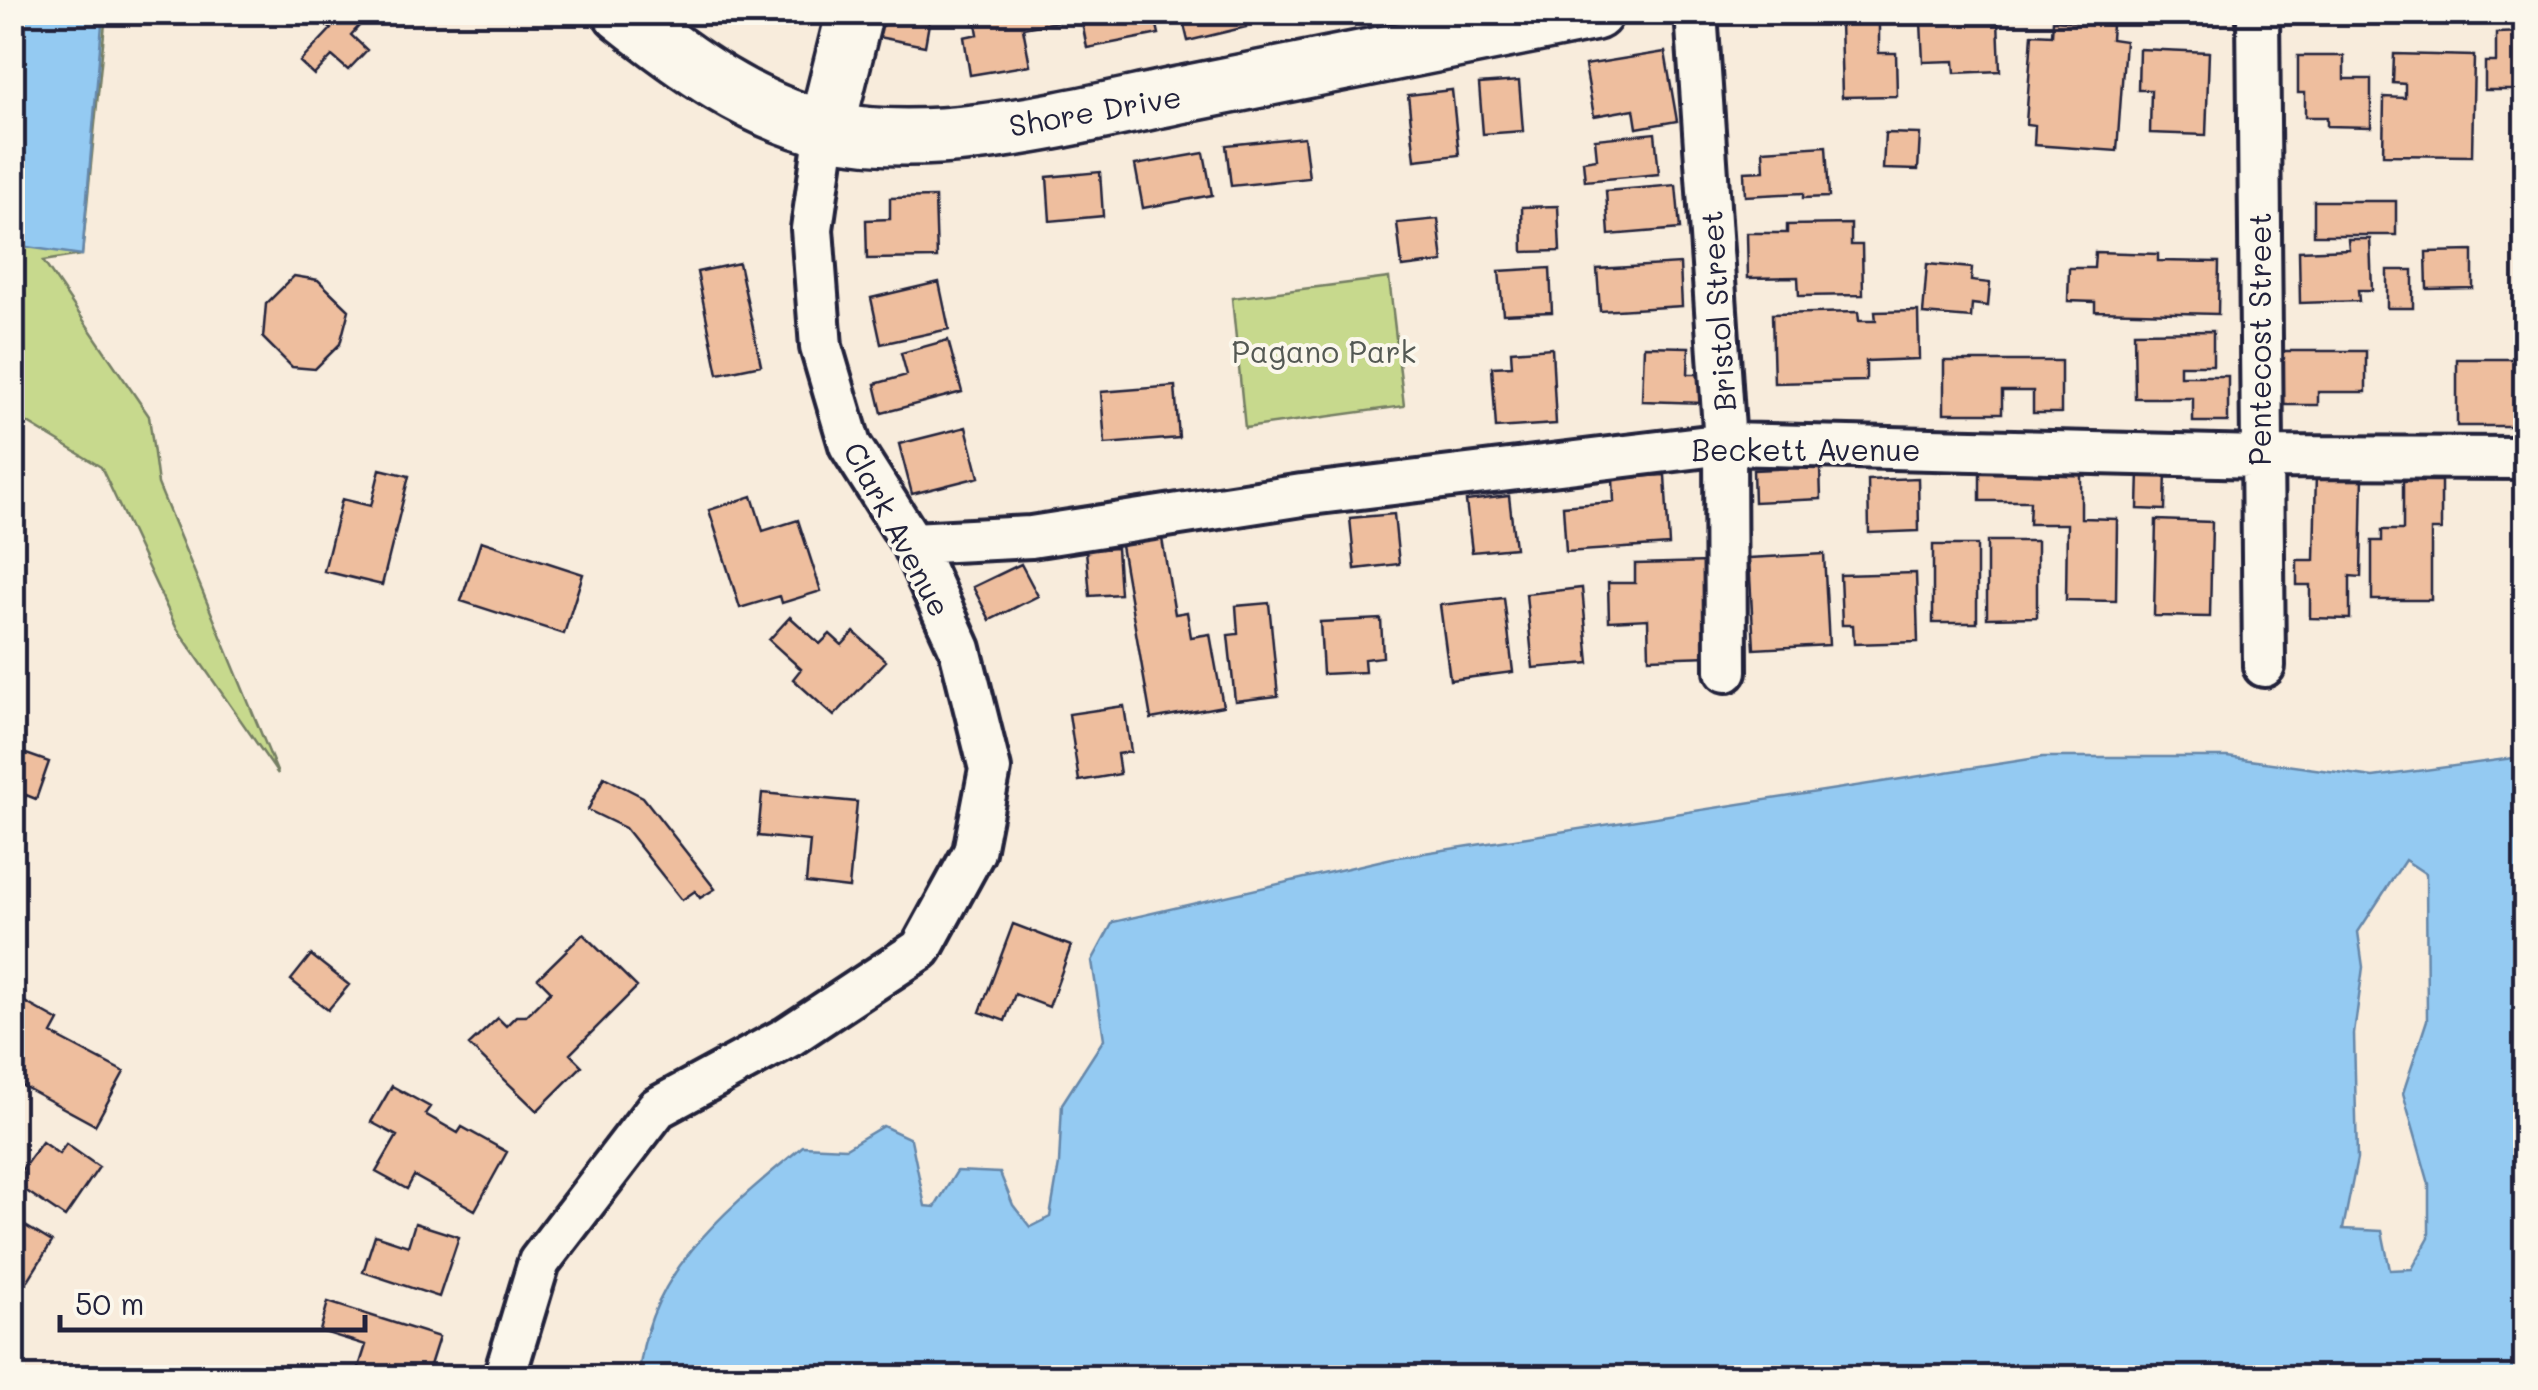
<svg xmlns="http://www.w3.org/2000/svg" width="2538" height="1390" viewBox="0 0 2538 1390" font-family="Mali,sans-serif">
  <style>
    .green { fill: #c7d98d; stroke: #747e64; stroke-width: 2.5 }
    .water { fill: #94caf2; stroke: #6687a9; stroke-width: 2.5; fill-rule: evenodd }
    .building { fill: #eebe9e; stroke: #22223b; stroke-width: 2.5 }
    .lines { fill: none; stroke-linecap: round; stroke-linejoin: round }
    .street-casing { stroke: #22223b; stroke-width: 48 }
    .secondary-casing { stroke: #22223b; stroke-width: 62 }
    .street { stroke: #fbf7ec; stroke-width: 40 }
    .secondary { stroke: #fbf7ec; stroke-width: 55 }
    .labels { text-anchor: middle; dominant-baseline: central; stroke-width: 8; stroke-linejoin: round; paint-order: stroke }
    .street-label { font-size: 30px; fill: #22223b; stroke: #fbf7ec }
    .park-label { font-size: 30px; fill: #545954; stroke: #fbf7ec }
  </style>
  <rect width="100%" height="100%" fill="#f8ecdc"/>
  <filter id="ink" filterUnits="userSpaceOnUse"><feTurbulence type="fractalNoise" baseFrequency=".01" numOctaves="2"/><feDisplacementMap in="SourceGraphic" scale="20" xChannelSelector="R" yChannelSelector="G"/><feConvolveMatrix kernelMatrix="1 2 1 2 8 2 1 2 1" color-interpolation-filters="sRGB"/></filter>
  <g filter="url(#ink)">
    <path class="green" d="M13 13H106L82 255 43 261 149 416 158 484 278 774 176 627 101 467 13 414Z
      M1389 278 1404 406 1245 428 1232 298Z"/>
    <path class="water" d="M13 12 103 13 82 255 13 245Z
      M2043 757H2227L2373 777 2513 758 2525 771V1377H639C646 1272 727 1209 803 1146L846 1148 883 1126 911 1139 925 1206 935 1207 957 1171 1000 1173 1013 1205 1030 1227 1050 1217 1059 1164 1062 1104 1104 1039 1092 961 1113 922 1392 858ZM2405 860 2426 874 2427 1020 2403 1093 2429 1184V1238L2412 1269 2390 1270 2382 1231 2343 1229 2357 1159 2354 1034 2363 967 2358 932Z"/>
    <path class="building" d="M314 12 370 14 351 35 367 50 348 70 332 56 314 75 300 62 331 29Z
      M882 12H931L925 46 878 37Z
      M974 12H1072L1073 19 1023 28 1030 65 970 75 964 37 978 34Z
      M1080 12H1154L1159 34 1087 48Z
      M1181 12H1243L1246 27 1188 41Z
      M1960 12H1979L1980 21 1998 20 2000 71 1955 73 1954 61 1923 62 1921 22 1961 20Z
      M2053 20 2112 25 2111 39 2125 41 2117 151 2034 145 2035 125 2026 124 2032 34 2052 35Z
      M1879 21V53H1896L1897 96 1842 97 1840 22Z
      M2526 32V90H2485V62H2496V33Z
      M2139 49 2209 52 2206 135 2150 133 2151 90H2138Z
      M1665 52 1677 121 1637 128 1634 109 1594 116 1585 65Z
      M2394 54 2474 56 2472 156 2383 155 2384 97 2405 98V84L2393 83Z
      M2298 56H2344V79H2371V127L2327 126V117H2305V93H2298Z
      M1519 81 1523 131 1483 134 1479 84Z
      M1452 90 1459 155 1415 160 1408 95Z
      M1655 133 1659 174 1585 181 1583 161 1597 159 1595 139Z
      M1885 133 1920 134 1918 170 1883 169Z
      M1304 137 1309 178 1231 186 1226 145Z
      M1826 146 1829 197 1803 198V193L1745 196 1744 172 1764 171 1763 150Z
      M1204 153 1212 195 1143 208 1135 165Z
      M1100 172 1103 216 1050 221 1047 177Z
      M1676 185 1680 229 1609 235 1606 191Z
      M935 197 937 258 867 259 866 220 890 219V198Z
      M2314 201H2396V235H2314Z
      M1558 206 1560 251 1523 252 1522 207Z
      M1438 219 1443 262 1402 267 1397 223Z
      M1851 224V245H1862L1863 295 1799 296 1798 277 1748 278 1747 233H1787V225Z
      M2348 239H2370L2372 290H2358L2359 301 2300 303 2299 251 2349 249Z
      M2473 251V288L2427 289 2426 252Z
      M2095 252 2158 254V261L2219 262 2218 314 2095 311V302L2068 301 2069 268H2094Z
      M739 263 761 365 718 374 697 272Z
      M1680 264 1682 306 1600 311 1597 269Z
      M1927 264 1972 268 1971 281 1990 283 1988 306 1972 304 1971 318 1923 314Z
      M1550 268 1552 312 1503 314 1499 271Z
      M2387 270H2413V308H2387Z
      M294 276 318 280 349 310 340 344 315 369 292 367 263 338 266 304Z
      M939 282 949 329 881 344 871 298Z
      M1918 311 1919 359 1866 361V381L1774 383 1772 314 1858 312 1859 321H1876L1875 312Z
      M2213 331V365H2180V376H2228V422H2193V398H2135L2134 332Z
      M948 340 962 392 882 413 875 384 907 375 901 353Z
      M1644 346 1689 347 1688 374H1704V403L1642 401Z
      M1552 348 1556 424 1496 428 1492 367 1512 366 1511 351Z
      M2283 351H2366V392H2318V405H2283Z
      M2457 359H2517V426H2457Z
      M1944 361H2061V413H2033V391H2002V413H1944Z
      M1175 386 1179 438 1105 444 1101 392Z
      M966 427 979 477 912 494 899 444Z
      M1980 465 2081 466V518L2117 519 2116 601 2066 600 2067 524H2029L2030 501H1980Z
      M1820 467 1821 499 1754 502 1753 470Z
      M380 469 409 476 382 585 324 571 342 499 371 506Z
      M2139 469 2166 470 2165 510 2138 509Z
      M2316 472 2363 473 2361 577 2350 576V619L2310 618V585H2297V560H2314Z
      M1665 475 1669 545 1566 552 1563 506 1614 502 1613 478Z
      M1918 478 1919 531 1869 533 1868 480Z
      M2403 481H2441V530H2431V600H2372V541H2382V530H2403Z
      M752 496 763 531 798 520 821 591 782 603 780 596 740 608 709 510Z
      M1509 496 1515 548 1472 552 1466 501Z
      M1394 514 1399 564 1355 569 1350 518Z
      M2156 520 2212 522 2210 617 2154 616Z
      M1161 533 1175 614 1187 612 1191 637 1210 634 1223 706 1151 719 1120 540Z
      M481 541 583 574 564 634 461 601Z
      M1987 541H2037V617L1987 618Z
      M1933 545H1977V623H1933Z
      M1117 548 1120 594 1090 596 1086 550Z
      M1824 554 1829 645 1754 649 1749 558Z
      M1708 562 1711 656 1649 658 1648 619 1609 621 1608 583H1635V564Z
      M1021 564 1038 596 990 620 973 587Z
      M1916 573 1918 642 1854 644 1853 625H1842L1840 575Z
      M1582 588 1589 663 1533 668 1526 594Z
      M1504 598 1513 672 1450 680 1440 605Z
      M1269 603 1278 696 1235 701 1228 635 1238 634 1236 606Z
      M790 617 820 644 830 634 842 645 854 632 886 661 834 716 793 679 801 669 769 640Z
      M1381 619 1383 657 1364 659 1365 672 1323 674 1320 622Z
      M1124 706 1131 752 1117 754 1120 774 1079 781 1069 714Z
      M12 749 49 762 36 799 26 795 12 834Z
      M604 777 643 797 715 889 700 898 695 891 682 900 625 828 588 810Z
      M762 793 857 802 849 888 806 883 810 841 758 836Z
      M1013 924 1071 946 1049 1007 1015 994 1005 1021 980 1012Z
      M583 934 637 987 570 1054 582 1066 537 1111 469 1045 498 1018 506 1026 516 1016H526L551 991 538 978Z
      M311 955 349 985 328 1010 291 980Z
      M12 995 59 1021 52 1034 124 1072 95 1125 12 1080Z
      M392 1086 430 1107 425 1114 458 1133 462 1127 507 1152 475 1210 414 1176 407 1189 376 1172 397 1136 371 1122Z
      M42 1142 59 1154 66 1144 99 1167 65 1217 13 1182Z
      M12 1218 52 1242 12 1306Z
      M415 1223 459 1237 439 1297 363 1272 375 1235 408 1246Z
      M328 1302 439 1337 426 1378H391L359 1367 366 1345 320 1331Z"/>
    <g class="lines">
      <g class="street-casing">
        <path id="street" d="M1696 12 1725 444 1726 671
          M2258 12 2264 666
          M912 543 1031 537 1302 495 1725 444 2260 457 2526 458
          M504 1378 539 1262 657 1108 788 1037 921 949 974 852 990 769 960 649 912 543 850 445 821 347 812 229 826 129"/>
      </g>
      <g class="secondary-casing">
        <path id="secondary" d="M621 12C682 61 754 114 832 130 938 153 1079 115 1185 94 1322 67 1459 40 1595 12
          M826 129 855 12"/>
      </g>
      <use href="#street" class="street"/>
      <use href="#secondary" class="secondary"/>
    </g>
  </g>
  <g class="labels">
    <g class="street-label">
      <text transform="translate(1095 110) rotate(-10)">Shore Drive</text>
      <text transform="translate(1717 311) rotate(-94)">Bristol Street</text>
      <text transform="translate(2259 339) rotate(-90)">Pentecost Street</text>
      <text x="1806" y="449">Beckett Avenue</text>
      <text transform="translate(898 529) rotate(62)">Clark Avenue</text>
    </g>
    <g class="park-label">
      <text x="1324" y="351">Pagano Park</text>
    </g>
  </g>
  <rect width="2538" height="1390" fill="none" stroke="#fbf7ec" stroke-width="50"/>
  <rect x="25" y="25" width="2488" height="1340" fill="none" stroke="#22223b" stroke-width="4" filter="url(#ink)"/>
  <path d="M60 1315v15h305v-15" fill="none" stroke="#22223b" stroke-width="5"/>
  <text x="75" y="1315" font-size="30" fill="#22223b" stroke="#fbf7ec" stroke-width="8" paint-order="stroke">50 m</text>
</svg>
